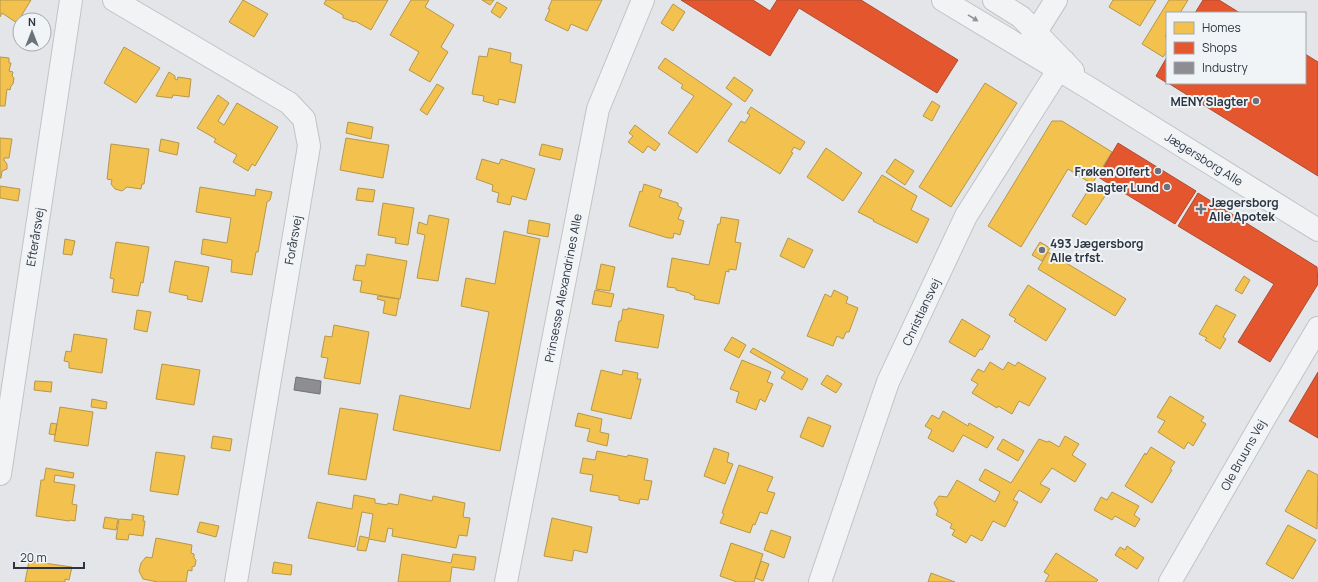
<svg xmlns="http://www.w3.org/2000/svg" width="1318" height="582" viewBox="0 0 1318 582" font-family="Manrope,sans-serif">
  <style>
    .homes { fill: #f2c14e; stroke: #b6974a }
    .shops { fill: #e4572e; stroke: #ac4c33 }
    .industry { fill: #8d8d92; stroke: #707279 }
    .lines { fill: none; stroke-linecap: round; stroke-linejoin: round }
    .minor-casing { stroke: #c1c3c6; stroke-width: 24 }
    .minor { stroke: #f2f3f5; stroke-width: 22 }
    .oneway { fill: #8e949a }
    .poi-dot { fill: #6b727b; stroke: #f1f4f7; stroke-width: 1.5 }
    .labels { text-anchor: middle; dominant-baseline: central; stroke-width: 4; stroke-linejoin: round; paint-order: stroke }
    .poi-label { font-size: 12px; font-weight: bold; fill: #2b3440; stroke: #f1f4f7; text-anchor: end }
    .street-label { font-size: 12px; fill: #2b3440; stroke: #f1f4f7 }
  </style>
  <rect width="100%" height="100%" fill="#e3e5e8"/>
  <path class="homes" d="M0 0H31L17 23 2 13 0 17Z
    M243 0 268 14 254 37 229 22Z
    M326 0H388L371 30 355 21 354 22 343 18V15L324 4Z
    M411 0H429L425 7 454 25 441 47 448 52 430 82 409 70 419 52 390 35Z
    M482 0H494L490 5Z
    M552 0H602L587 31 571 24 568 31 545 20 550 9H548Z
    M1113 0H1156L1140 26 1109 7Z
    M1169 0H1188L1180 13H1167V33L1165 36 1167 38V51L1163 57 1142 44Z
    M497 2 507 8 500 18 491 12Z
    M673 4 685 12 673 31 661 23Z
    M124 47 160 68 136 103 104 83Z
    M489 48 511 53 510 62 522 65 515 103 499 99 498 105 483 101 484 96 472 94 479 56 487 57Z
    M0 57 9 58V63H11L9 71 13 72 12 76 14 78 13 84 11 86 10 90 7 89 5 106H0Z
    M665 58 732 104 697 153 668 133 694 96 681 88 683 85 658 68Z
    M169 72 175 76V79L177 80 178 77 191 79 189 97 173 95 172 98 156 96Z
    M734 77 753 90 745 102 726 88Z
    M985 83 1017 103 951 207 919 187Z
    M437 84 444 88 427 115 420 110Z
    M218 95 229 103 218 121 224 125 237 103 278 127 255 166 252 164 248 171 233 162 237 155 214 142 216 139 197 128Z
    M932 101 940 106 932 121 923 116Z
    M751 107 805 142 800 150 794 147 791 152 793 153 780 174 728 141 741 121 745 123 750 115 747 113Z
    M1052 121H1062L1112 152 1092 184 1068 169 1021 247 988 226Z
    M348 122 373 127 371 139 346 133Z
    M635 125 660 144 655 151 648 146 643 153 628 142 633 136 629 133Z
    M0 138 12 139 9 158H4V160L7 164V169L2 171 1 178H0Z
    M346 138 389 145 383 178 340 170Z
    M161 139 179 143 177 155 159 151Z
    M111 144 149 149 144 184H142L141 189 127 187 122 191 115 189 111 184 112 180 107 179Z
    M542 144 563 149 560 160 539 155Z
    M826 148 862 173 843 201 807 177Z
    M482 159 499 164 501 159 535 169 526 200 512 196 510 205 497 202 499 193 492 191 493 185 476 179Z
    M895 159 914 171 905 185 886 172Z
    M882 175 917 196 911 210 929 219 917 243 873 221 874 220 858 212Z
    M644 184 662 190 659 197 678 203V206L682 208 678 219 684 221 680 235 674 233 673 238H668L629 226 640 191 642 192Z
    M1092 184 1107 193 1086 225 1072 216Z
    M0 186 20 189 18 201 0 198Z
    M200 187 255 196 256 189 272 192 270 200 267 202 258 252H256L252 275 231 272 232 260 201 254 203 239 227 243 231 218 196 212Z
    M358 188 375 190 373 202 356 200Z
    M383 203 414 208 408 245 395 243 396 238 378 235Z
    M429 215 449 219 438 281 417 278 425 235 417 233 419 222 427 225Z
    M721 217 739 220 735 242 741 243 736 270 729 269V272L726 271 719 304 694 299 695 296 690 294V293L676 290V288L667 287 672 258 709 265 718 224H720Z
    M529 220 550 224 548 237 527 233Z
    M504 231 540 239 500 451 393 430 400 395 470 409 489 312 461 306 466 278 495 284Z
    M788 238 813 250 804 268 780 256Z
    M65 239 75 241 72 255 63 254Z
    M116 242 149 247 143 283 141 282 138 296 112 292 114 279 110 278Z
    M1040 242 1050 248 1042 261 1032 255Z
    M1048 252 1126 299 1115 316 1038 269Z
    M367 254 407 261 400 299 360 292 362 281 353 280 356 265 365 266Z
    M175 261 209 267 202 302 187 299 188 296 169 292Z
    M601 264 615 267 610 291 596 289Z
    M1244 276 1250 280 1242 294 1235 290Z
    M1028 285 1066 309 1046 341 1014 321 1016 319 1009 315Z
    M595 290 614 294 611 307 592 304Z
    M834 290 848 297 846 303 858 308 849 332H846L843 339 837 336 833 346 807 336 825 294 831 297Z
    M378 296 399 299 396 316 383 313 385 301 377 299Z
    M1216 305 1236 315 1223 337 1226 339 1220 349 1205 340 1207 338 1199 334Z
    M628 308 664 315 658 348 615 341 619 321H621L623 309 627 310Z
    M137 310 151 312 147 332 134 329Z
    M962 319 990 336 982 350 980 349 975 357 949 342Z
    M334 325 369 332 360 384 324 378 328 358 321 357 325 336 332 337Z
    M74 334 107 339 102 373 69 368V362L64 361 66 351 71 352Z
    M732 337 746 345 739 358 724 350Z
    M753 348 808 379 802 390 781 378 785 372 750 352Z
    M742 360 771 372 767 382 773 384 765 402 760 399 756 410 736 402 739 392 730 389Z
    M990 362 1003 370 1008 362 1015 366 1018 362 1046 378 1029 406 1019 401 1012 414 998 406 997 408 972 393 978 384 971 380 978 369 984 372Z
    M162 364 200 370 194 405 156 399Z
    M601 370 622 375 623 370 638 373 637 379H641L631 419 591 410Z
    M827 375 842 384 836 393 821 384Z
    M35 381 52 382 51 392 34 390Z
    M1170 396 1204 417 1201 421 1206 424 1193 446 1188 442 1184 449 1158 432 1165 421 1157 417Z
    M92 399 107 402 106 409 91 407Z
    M60 407 93 412 88 446 54 441Z
    M340 408 378 414 366 480 328 474Z
    M943 411 968 426 969 423 994 437 987 448 963 435 953 452 928 438 932 430 925 426 932 415 939 419Z
    M578 413 602 419 600 432 609 434 607 446 587 441 590 429 575 426Z
    M808 417 831 426 823 447 800 437Z
    M51 423 57 424 55 435 49 434Z
    M213 436 232 439 230 451 211 448Z
    M1065 436 1079 444 1072 455 1086 464 1075 482 1052 468 1040 484 1050 489 1041 503 1019 490 1013 500 1018 502 1005 527 993 521 982 541 971 535 966 543 952 535 955 530 950 528 952 524 936 515 938 511 934 503 939 496 947 497 957 480 995 502 1000 492 979 480 985 469 1011 483 1039 439 1047 442 1049 441 1059 447Z
    M1003 439 1024 451 1018 461 997 449Z
    M1151 447 1175 462 1170 469 1172 470 1152 503 1125 486 1145 453 1146 455Z
    M714 448 729 453 727 462 733 464 725 484 704 476Z
    M597 451 627 457 628 455 648 459 644 480 652 481 648 500 640 499 639 504 619 500V496L590 491 593 475 580 473 583 458 595 460Z
    M156 452 185 456 178 495 150 491Z
    M739 465 773 477 767 491 775 493 767 514 760 512 755 525 753 524 750 533 720 523 724 514 722 513Z
    M46 468 74 473 73 478 55 475 54 482 75 485 72 504 77 505 75 521 70 520 69 521 36 516 41 480H44Z
    M1308 470 1318 475 1317 529 1285 511Z
    M1112 492 1139 506 1134 515 1140 519 1135 527 1115 516 1112 520 1094 510 1101 497 1107 500Z
    M400 494 432 501 433 496 465 503 463 517 470 518 467 536 459 535 456 548 392 536 393 529 388 528 385 542 369 539 366 551 357 550 360 536 369 538 373 514 362 512 355 547 308 538 317 502 352 509 354 495 375 499V503L387 505 388 503 398 505Z
    M132 514 144 516 143 521H145L143 536 129 534 128 540 116 539 119 519 132 520Z
    M105 517 118 519 116 530 103 528Z
    M552 518 592 527 587 553 574 550 572 561 544 556Z
    M200 522 219 526 216 537 197 532Z
    M1288 525 1316 540 1293 579 1266 564Z
    M771 530 791 537 784 558 764 550Z
    M156 538 192 545 191 553 194 554V558L196 560 195 566 192 567V571L188 570 186 582H158L143 579 139 571 141 563 146 557 152 558Z
    M731 543 763 554 754 582H737L720 576Z
    M1127 546 1144 558 1137 569 1115 555 1120 547 1125 550Z
    M1056 553 1098 580 1096 582H1045L1049 575 1044 572Z
    M402 554 451 563 453 554 476 557 474 570 452 567 450 582H398Z
    M29 561 72 567 69 580 65 579V582H25Z
    M761 561 769 564 763 581 755 578Z
    M274 562 292 565 291 575 272 573Z
    M931 573 955 582H928Z"/>
  <path class="shops" d="M681 0H753L770 11 777 0H861L958 60 937 93 799 8 770 56Z
    M1203 0H1219L1240 13H1195Z
    M1305 54 1318 62V176L1168 83H1305Z
    M1167 57V83L1156 76Z
    M1118 143 1196 191 1175 224 1098 177Z
    M1198 193 1317 267 1318 284 1270 362 1238 342 1274 284 1178 226Z
    M1318 372V438L1289 421Z"/>
  <path class="industry" d="M296 377 321 381 320 394 294 390Z"/>
  <g class="lines">
    <g class="minor-casing">
      <path id="minor" d="M114 0 289 103 304 119 309 146 236 582
        M943 0 1089 88 1318 230
        M994 0 1021 17 1073 71
        M1029 43 1056 0
        M0 474 71 0
        M506 582 598 109 643 0
        M820 582 888 382 966 216 1064 61
        M1170 582 1264 419 1318 328"/>
    </g>
    <use href="#minor" class="minor"/>
  </g>
  <defs><path id="oneway-solid" d="M-6-.8H1V-3.2L6.5 0L1 3.2V.8H-6Z"/></defs>
  <use class="oneway" href="#oneway-solid" transform="translate(973 18) rotate(32)"/>
  <g class="poi-dot">
    <circle cx="1256" cy="101" r="4"/>
    <circle cx="1158" cy="171" r="4"/>
    <circle cx="1167" cy="187" r="4"/>
    <path d="M1199 203h4v4h4v4h-4v4h-4v-4h-4v-4h4z"/>
    <circle cx="1042" cy="250" r="4"/>
  </g>
  <g class="labels">
    <g class="poi-label">
      <text x="1248" y="101">MENY Slagter</text>
      <text x="1150" y="171">Frøken Olfert</text>
      <text x="1159" y="187">Slagter Lund</text>
      <text x="1209" y="202" text-anchor="start">Jægersborg<tspan x="1209" dy="14">Alle Apotek</tspan></text>
      <text x="1050" y="243" text-anchor="start">493 Jægersborg<tspan x="1050" dy="14">Alle trfst.</tspan></text>
    </g>
    <g class="street-label">
      <text transform="translate(1204 159) rotate(32)">Jægersborg Alle</text>
      <text transform="translate(35 237) rotate(-81)">Efterårsvej</text>
      <text transform="translate(293 240) rotate(-80)">Forårsvej</text>
      <text transform="translate(563 288) rotate(-79)">Prinsesse Alexandrines Alle</text>
      <text transform="translate(921 312) rotate(-65)">Christiansvej</text>
      <text transform="translate(1243 455) rotate(-61)">Ole Bruuns Vej</text>
    </g>
  </g>
  <rect x="1166" y="12" width="140" height="72" fill="#f1f4f7" stroke="#a2a7ae"/>
  <rect x="1174" y="22" width="20" height="12" fill="#f2c14e" stroke="#a2a7ae"/>
  <text x="1202" y="32" font-size="12" fill="#2b3440">Homes</text>
  <rect x="1174" y="42" width="20" height="12" fill="#e4572e" stroke="#a2a7ae"/>
  <text x="1202" y="52" font-size="12" fill="#2b3440">Shops</text>
  <rect x="1174" y="62" width="20" height="12" fill="#8d8d92" stroke="#a2a7ae"/>
  <text x="1202" y="72" font-size="12" fill="#2b3440">Industry</text>
  <g transform="translate(32 32)"><circle r="19" fill="#f1f4f7" stroke="#a2a7ae"/>
  <path d="M0-3L7 15L0 10L-7 15Z" fill="#6b727b"/>
  <text y="-6" font-size="11" font-weight="bold" text-anchor="middle" fill="#2b3440">N</text>
  </g>
  <path d="M14 562v6h70v-6" fill="none" stroke="#2b3440" stroke-width="2"/>
  <text x="20" y="562" font-size="12" fill="#2b3440" stroke="#f1f4f7" stroke-width="3" paint-order="stroke">20 m</text>
</svg>
